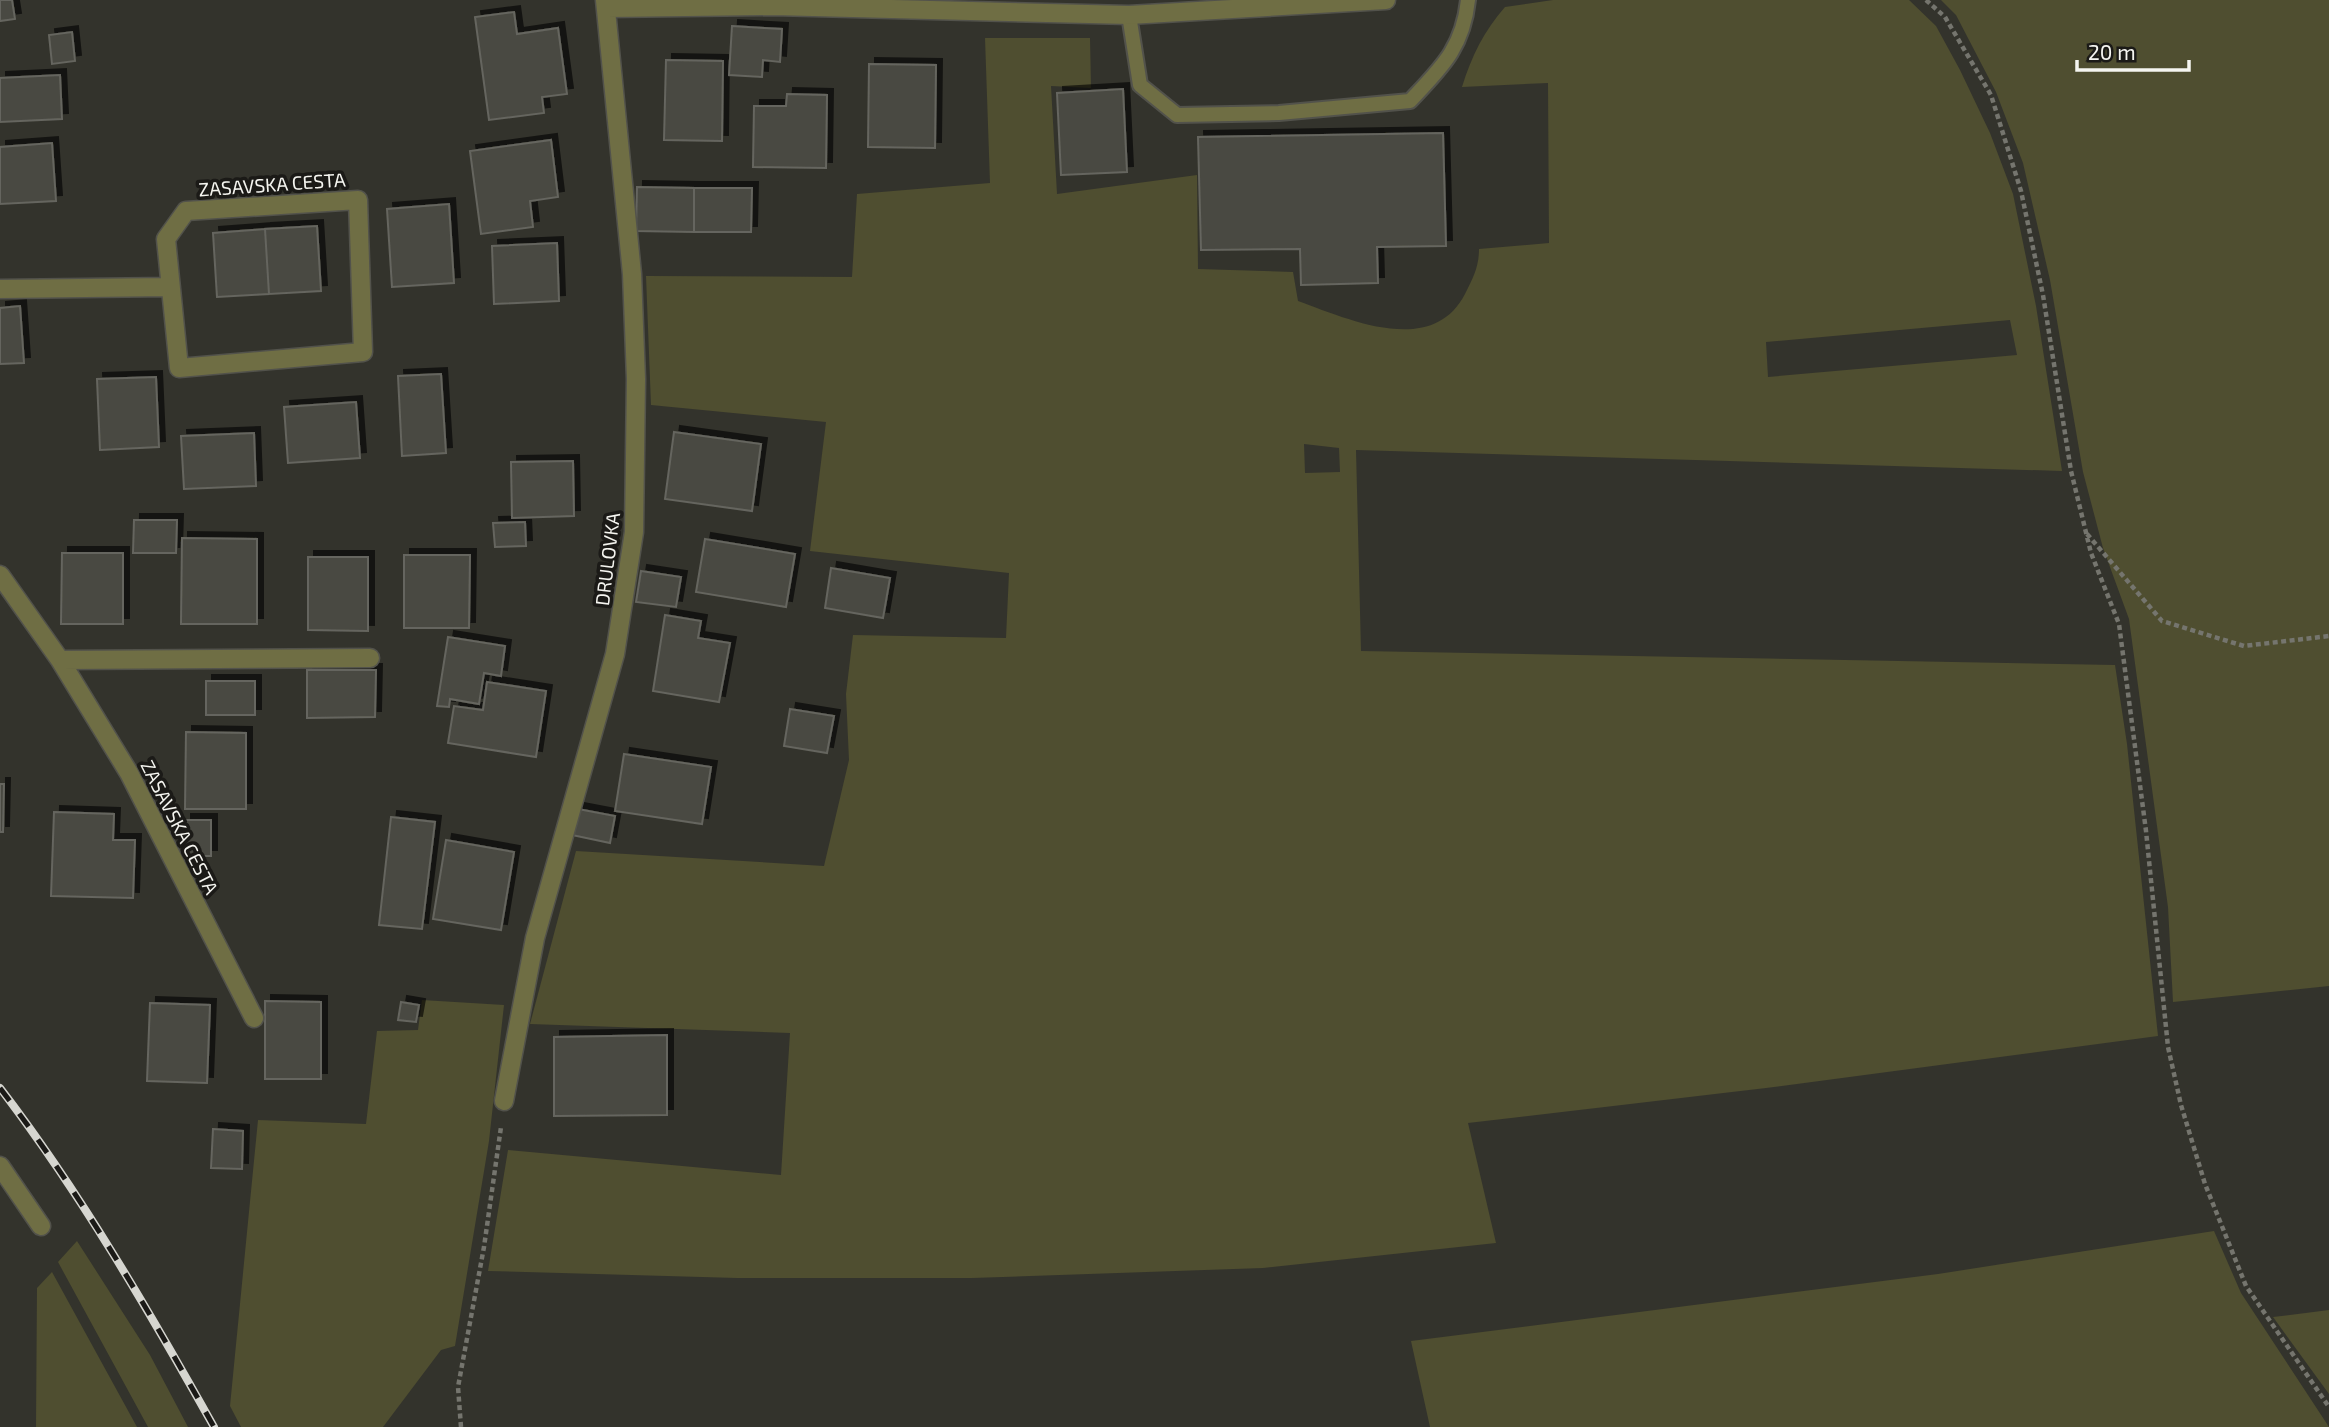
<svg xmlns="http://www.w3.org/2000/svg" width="2329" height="1427" viewBox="0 0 2329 1427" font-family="'Exo 2',sans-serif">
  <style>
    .green { fill: #4f4e30; fill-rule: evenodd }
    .building { fill: #494942; stroke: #65655e; stroke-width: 2; filter: url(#shadow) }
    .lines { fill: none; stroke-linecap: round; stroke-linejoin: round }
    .service-casing { stroke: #52524b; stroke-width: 18 }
    .minor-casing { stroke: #52524b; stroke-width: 21 }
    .path { stroke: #75756e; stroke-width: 4.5; stroke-dasharray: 5 3.5; stroke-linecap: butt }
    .service { stroke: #6f6e44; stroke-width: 14 }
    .minor { stroke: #6f6e44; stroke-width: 18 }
    .rail-casing { stroke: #d6d6d0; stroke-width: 8 }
    .rail { stroke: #1b1a17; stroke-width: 5; stroke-dasharray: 16; stroke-linecap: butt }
    .labels { text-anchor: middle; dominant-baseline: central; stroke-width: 7; stroke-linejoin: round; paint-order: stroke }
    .street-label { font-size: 19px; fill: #f5f5f0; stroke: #1b1a17 }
  </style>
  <defs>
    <filter id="shadow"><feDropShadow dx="6" dy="-6" stdDeviation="0" flood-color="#0009"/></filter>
  </defs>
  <rect width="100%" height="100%" fill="#33332c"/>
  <path class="green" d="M1553 0H1909L1936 26 1960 70 1990 133 2013 194 2036 306 2062 471 1356 450 1361 651 2115 665 2127 744 2158 1036 1766 1088 1468 1123 1496 1243 1263 1268 972 1278H737L488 1271 508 1150 781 1175 790 1033 530 1024 576 851 824 866 849 760 846 694 853 635 1006 638 1009 573 810 551 826 422 651 405 646 276 852 277 857 194 990 183 985 38H1090L1091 88 1051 86 1057 194 1197 175 1198 269 1293 272 1298 301C1348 319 1432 358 1465 294 1473 278 1479 267 1479 249L1549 243 1548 83 1462 87C1472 55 1484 31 1505 7ZM2010 320 2017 355 1768 377 1766 342ZM1304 444 1339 448 1340 472 1305 473Z
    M1941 0H2329V986L2173 1002 2168 907 2129 619 2103 548 2083 472 2050 280 2023 163 1996 92 1956 15Z
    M422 1000 504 1005 489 1141 455 1346 441 1350 383 1427H241L230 1406 258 1120 366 1124 377 1031 418 1030Z
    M2214 1231 2241 1293 2329 1427H1430L1411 1341 1938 1274Z
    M77 1241 150 1355 188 1427H148L58 1262Z
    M52 1272 137 1427H36L37 1288Z
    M2329 1310V1394L2273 1317Z"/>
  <path class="building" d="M0 0H12L15 19 0 21Z
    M514 12 517 34 558 28 567 94 542 97 544 113 489 120 475 17Z
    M732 26 782 29 780 62 763 60 762 77 729 75Z
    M72 32 75 61 52 64 49 35Z
    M666 60 723 61 722 141 664 140Z
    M869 64 936 65 935 148 868 147Z
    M60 75 62 119 0 122V78Z
    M1123 89 1127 172 1061 175 1057 93Z
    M787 94 827 95 826 168 753 167 754 106H786Z
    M1443 133 1446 246 1377 247 1378 283 1301 285 1300 249 1201 250 1198 137Z
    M551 140 558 197 530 201 533 227 481 234 470 151Z
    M52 143 56 201 0 204V147Z
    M637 187 694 188V232L636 231Z
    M694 188H752L751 232H694Z
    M449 204 454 283 392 287 387 209Z
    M317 226 321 291 269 294 265 229Z
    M265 229 269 294 217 297 213 233Z
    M557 243 559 301 494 304 492 246Z
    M20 306 24 363 0 364V308Z
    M441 374 446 453 402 456 398 376Z
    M156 377 159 447 100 450 97 379Z
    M356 402 360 458 288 463 284 407Z
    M674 432 761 444 752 511 665 499Z
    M254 433 256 486 184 489 181 436Z
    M573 461 574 516 512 518 511 462Z
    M134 520H177L176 553H133Z
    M525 522 526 546 495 547 493 523Z
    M182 538 257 539V624H181Z
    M705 539 795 554 786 607 696 592Z
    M62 553H123V624H61Z
    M404 555H470L469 628H404Z
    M308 557H368V631L308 630Z
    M831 568 890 578 883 618 825 608Z
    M641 571 681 577 676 607 636 602Z
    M665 615 701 621 698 638 730 643 719 702 653 691Z
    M448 637 505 646 501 676 484 673 479 704 450 699 449 707 437 706Z
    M307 670H376L375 717 307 718Z
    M206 681H255V715H206Z
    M487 682 546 691 536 757 448 743 454 706 483 710Z
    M790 709 834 716 827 753 784 746Z
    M186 732 246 733V809H185Z
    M624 754 711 767 702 824 615 811Z
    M0 784H4L3 832H0Z
    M578 809 615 816 610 843 572 835Z
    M54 812 114 814 113 840H135L133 898 51 896Z
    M391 817 435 822 422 929 379 925Z
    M185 820H211V856H185Z
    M446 840 514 852 501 930 433 919Z
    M265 1001 321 1002V1079H265Z
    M401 1002 419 1005 416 1022 398 1020Z
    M150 1003 210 1005 207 1083 147 1081Z
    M667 1035V1115L554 1116V1037Z
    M213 1129 243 1131 242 1169 211 1168Z"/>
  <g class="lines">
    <g class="service-casing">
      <path id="service" d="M1129 15 1140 85 1177 115 1279 113 1410 101C1441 68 1463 48 1468 0"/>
    </g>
    <g class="minor-casing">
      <path id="minor" d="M607 8 774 6 1129 15 1386 0
        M358 200 363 352 179 368 166 239 186 211Z
        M0 289 169 287
        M0 575 60 660 129 773 254 1018
        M60 660 370 658
        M504 1101 535 938 615 654 634 532 636 379 632 274 605 0
        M0 1166 41 1226"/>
    </g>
    <path class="path" d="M1926 0 1945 17 1991 95 2021 191 2043 295 2071 471 2091 553 2119 624 2146 831 2168 1047 2181 1105 2205 1184 2246 1286 2329 1407
      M2087 534 2162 621 2244 646 2329 636
      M461 1427 458 1387 484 1247 501 1127"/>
    <use href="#service" class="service"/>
    <use href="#minor" class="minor"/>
    <g class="rail-casing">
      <path id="rail" d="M0 1088C81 1194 149 1311 214 1427"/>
    </g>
    <use href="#rail" class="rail"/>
  </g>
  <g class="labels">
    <g class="street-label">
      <text transform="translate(272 184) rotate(-4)">ZASAVSKA CESTA</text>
      <text transform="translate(607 559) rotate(-83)">DRULOVKA</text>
      <text transform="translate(180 827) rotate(63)">ZASAVSKA CESTA</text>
    </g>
  </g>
  <path d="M2077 60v10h112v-10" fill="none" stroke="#f5f5f0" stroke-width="3.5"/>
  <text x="2088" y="60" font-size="21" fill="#f5f5f0" stroke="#1b1a17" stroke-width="5" paint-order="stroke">20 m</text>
</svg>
